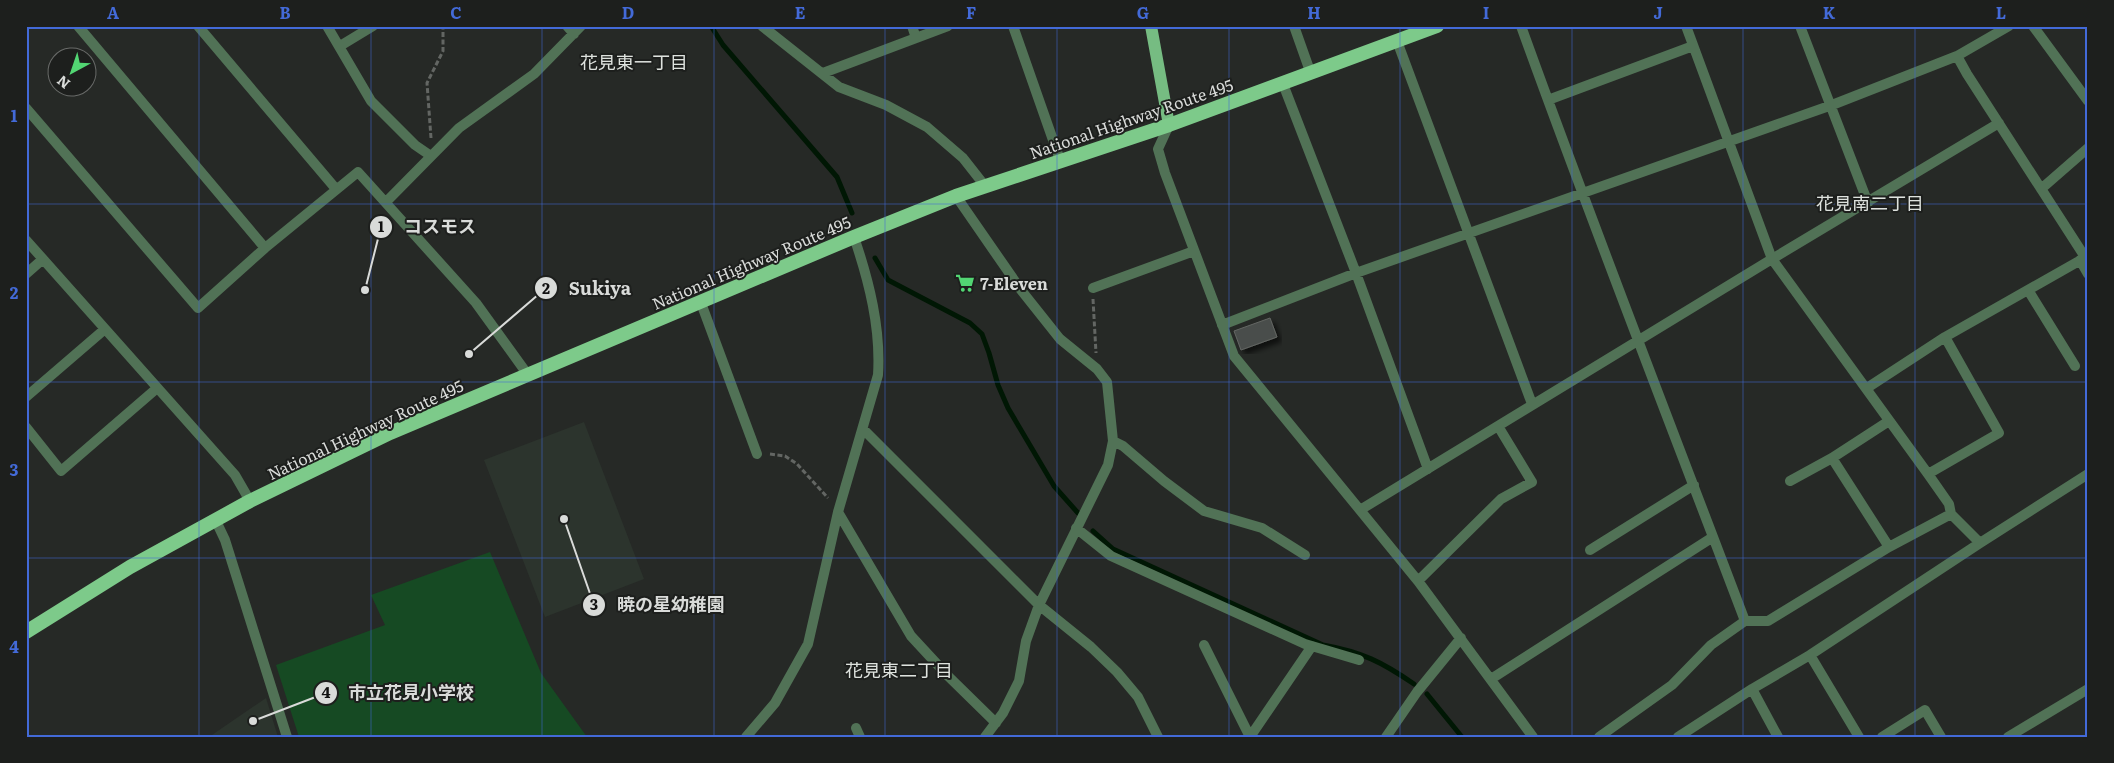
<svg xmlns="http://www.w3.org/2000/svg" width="2114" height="763" viewBox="0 0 2114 763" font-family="Literata,'Noto Sans JP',serif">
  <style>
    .built { fill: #2c342d }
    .green { fill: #164a23 }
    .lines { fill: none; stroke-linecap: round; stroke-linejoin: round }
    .stream { stroke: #001704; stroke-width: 5 }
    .building { fill: #4a4e4b; stroke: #636663; filter: url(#shadow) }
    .path { stroke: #636663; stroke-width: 3; stroke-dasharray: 5 2.5; stroke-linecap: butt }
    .minor { stroke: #517256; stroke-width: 10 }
    .primary { stroke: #76bc82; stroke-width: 12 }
    .trunk { stroke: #7dca8a; stroke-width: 14 }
    .grid { fill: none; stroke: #436ad8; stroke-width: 1; stroke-opacity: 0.55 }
    .labels { text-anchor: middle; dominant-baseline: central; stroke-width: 4; stroke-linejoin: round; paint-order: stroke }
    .street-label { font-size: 16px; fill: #d9dbd9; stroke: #1d1f1d }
    .poi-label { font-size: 16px; font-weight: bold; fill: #d9dbd9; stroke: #1d1f1d; text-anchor: start }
    .neighbourhood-label { font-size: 18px; fill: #dee2de; stroke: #1d1f1d }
    .leader { fill: none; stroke: #d9dbd9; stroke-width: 2 }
    .callout-dot { fill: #d9dbd9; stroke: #1d1f1d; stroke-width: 2 }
    .mark-label { font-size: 15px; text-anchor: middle; font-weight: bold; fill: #111 }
    .callout-label { font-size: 18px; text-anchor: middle; font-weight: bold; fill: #d9dbd9; stroke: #1d1f1d; stroke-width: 4; stroke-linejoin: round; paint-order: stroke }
    .neatline { fill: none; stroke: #436ad8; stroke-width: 2 }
    .grid-label { font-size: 16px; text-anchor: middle; font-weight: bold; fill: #436ad8 }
  </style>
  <defs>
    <filter id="shadow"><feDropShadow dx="4.5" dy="4.5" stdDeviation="2.5" flood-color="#0009"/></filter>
  </defs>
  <rect width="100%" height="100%" fill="#262926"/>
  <path class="built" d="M584 422 644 579 545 617 484 460Z
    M266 698 278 737H209Z"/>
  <path class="green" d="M490 552 541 673 587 737H299L276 665 385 625 371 595Z"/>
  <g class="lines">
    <path class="stream" d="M711 26 723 45 837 177 852 213
      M875 258 888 280 970 323 982 334 989 353 998 385 1008 408 1054 486 1078 513
      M1093 531 1113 549 1323 645C1362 652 1382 662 1414 684
      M1427 694 1462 737"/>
  </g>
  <path class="building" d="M1270 318 1277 337 1241 350 1234 331Z"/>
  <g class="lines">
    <path class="path" d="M431 138 427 83 443 51V26
      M1093 299 1096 353
      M770 454 785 456 797 464 828 498"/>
    <path class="minor" d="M78 26 265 248
      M198 26 336 189
      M327 26 371 101 415 145 431 156
      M567 26 574 34
      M762 26 839 87 886 105 927 127 963 158 985 186
      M912 26 916 38
      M1013 26 1060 160
      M1294 26 1311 74
      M1521 26C1593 226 1670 423 1745 621
      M1686 26 1772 259 1928 474 1949 504 1951 514 1980 543
      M1800 26 1868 203
      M2009 26 1957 56 1967 74 2085 257
      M2033 26 2088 101
      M1397 41 1532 404
      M340 46 373 26
      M823 73 948 26
      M1283 84 1356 273 1428 469
      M1548 100 1693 46
      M26 108 198 308 265 248 358 172 476 303 528 375
      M1169 125 1158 149 1165 173 1234 356 1418 581 1533 737
      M2041 189 2088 148
      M956 196 1021 290 1060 339 1097 369 1107 382 1113 441 1108 465 1039 605 1026 641 1019 681 1003 713 985 737
      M386 202 459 128 534 74 581 26
      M26 240 235 475 250 501
      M2080 260 2088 274
      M26 274 43 259
      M1093 288 1194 251
      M2028 290 2075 366
      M701 303 757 454
      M1222 325 1356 273 1832 105 1957 56
      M1867 388 1945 337 2088 256
      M26 397 105 329
      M26 427 61 471 156 389
      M863 429 1039 605 1091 647 1117 672 1138 697 1158 737
      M1113 441 1123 446 1164 481 1204 511 1262 528 1305 555
      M1832 458 1889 547
      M1928 474 1999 433 1945 337
      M1790 481 1832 458 1889 421
      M1360 510 1772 259 1999 123
      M838 512 911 636 948 676 996 723
      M216 521 225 540 287 737
      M1076 528 1111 556 1305 644 1359 660
      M1590 550 1694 485
      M1418 581 1501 499 1532 482 1498 426
      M1204 645 1250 737
      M1810 655 1859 737
      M1491 679 1713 537
      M1752 689 1778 737
      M856 728 860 737
      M746 737 775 703 808 644 838 512 878 375C881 328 869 281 854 237
      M1250 737 1312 646
      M1386 737 1417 692 1461 638
      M1599 737 1672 685 1711 645 1745 621H1768L1889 547 1951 514
      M1678 737 1752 689 1810 655 1980 543 2088 474
      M1882 737 1925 710 1941 737
      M2008 737 2088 689"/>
    <path class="primary" d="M1151 26 1169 125"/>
    <path class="trunk" d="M26 632 130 567 250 501 390 433 854 237 956 196 1169 125 1437 26"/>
  </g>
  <path class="grid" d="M199 26V737M371 26V737M542 26V737M714 26V737M885 26V737M1057 26V737M1229 26V737M1400 26V737M1572 26V737M1743 26V737M1915 26V737M26 204H2088M26 382H2088M26 558H2088"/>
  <defs>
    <g id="supermarket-bare" transform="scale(1.5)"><path d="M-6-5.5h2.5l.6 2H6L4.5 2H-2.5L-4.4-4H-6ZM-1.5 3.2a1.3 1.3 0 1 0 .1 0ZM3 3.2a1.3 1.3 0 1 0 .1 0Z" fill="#52d673" stroke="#1d1f1d" stroke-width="2.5" paint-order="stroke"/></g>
  </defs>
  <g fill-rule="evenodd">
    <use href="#supermarket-bare" x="965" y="283"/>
  </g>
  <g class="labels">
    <g class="street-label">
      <text transform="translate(1131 118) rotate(-19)">National Highway Route 495</text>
      <text transform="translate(751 262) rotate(-23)">National Highway Route 495</text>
      <text transform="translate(365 429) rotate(-25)">National Highway Route 495</text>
    </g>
    <g class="poi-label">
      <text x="980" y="283">7-Eleven</text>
    </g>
    <g class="neighbourhood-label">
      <text x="634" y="61">花見東一丁目</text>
      <text x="1870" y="202">花見南二丁目</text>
      <text x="899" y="669">花見東二丁目</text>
    </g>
  </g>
  <path class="leader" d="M365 290L381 227M469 354L546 288M564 519L594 605M253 721L326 693"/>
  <g class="callout-dot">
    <circle cx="365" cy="290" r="5"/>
    <circle cx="469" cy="354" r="5"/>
    <circle cx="564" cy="519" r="5"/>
    <circle cx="253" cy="721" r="5"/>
    <circle cx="381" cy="227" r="12"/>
    <circle cx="546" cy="288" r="12"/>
    <circle cx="594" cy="605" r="12"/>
    <circle cx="326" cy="693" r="12"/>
  </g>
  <g class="mark-label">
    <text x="381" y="232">1</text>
    <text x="546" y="294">2</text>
    <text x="594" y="610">3</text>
    <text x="326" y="698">4</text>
  </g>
  <g class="callout-label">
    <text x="440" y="233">コスモス</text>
    <text x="600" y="295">Sukiya</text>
    <text x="671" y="611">暁の星幼稚園</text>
    <text x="411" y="699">市立花見小学校</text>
  </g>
  <rect width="2114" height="763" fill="none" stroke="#1d1f1d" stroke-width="55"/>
  <g transform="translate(72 72) rotate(220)"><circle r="24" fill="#1d1f1d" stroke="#686a68"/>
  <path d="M0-4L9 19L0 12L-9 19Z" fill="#52d673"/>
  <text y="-8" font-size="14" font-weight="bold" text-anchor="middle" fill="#d9dbd9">N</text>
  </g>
  <rect x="28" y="28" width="2058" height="708" class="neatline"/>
  <g class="grid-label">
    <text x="113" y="19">A</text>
    <text x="285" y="19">B</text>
    <text x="456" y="19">C</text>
    <text x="628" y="19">D</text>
    <text x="800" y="19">E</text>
    <text x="971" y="19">F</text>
    <text x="1143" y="19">G</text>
    <text x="1314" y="19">H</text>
    <text x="1486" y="19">I</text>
    <text x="1658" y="19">J</text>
    <text x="1829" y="19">K</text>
    <text x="2001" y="19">L</text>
    <text x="14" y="122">1</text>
    <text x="14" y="299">2</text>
    <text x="14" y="476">3</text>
    <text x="14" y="653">4</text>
  </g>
</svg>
